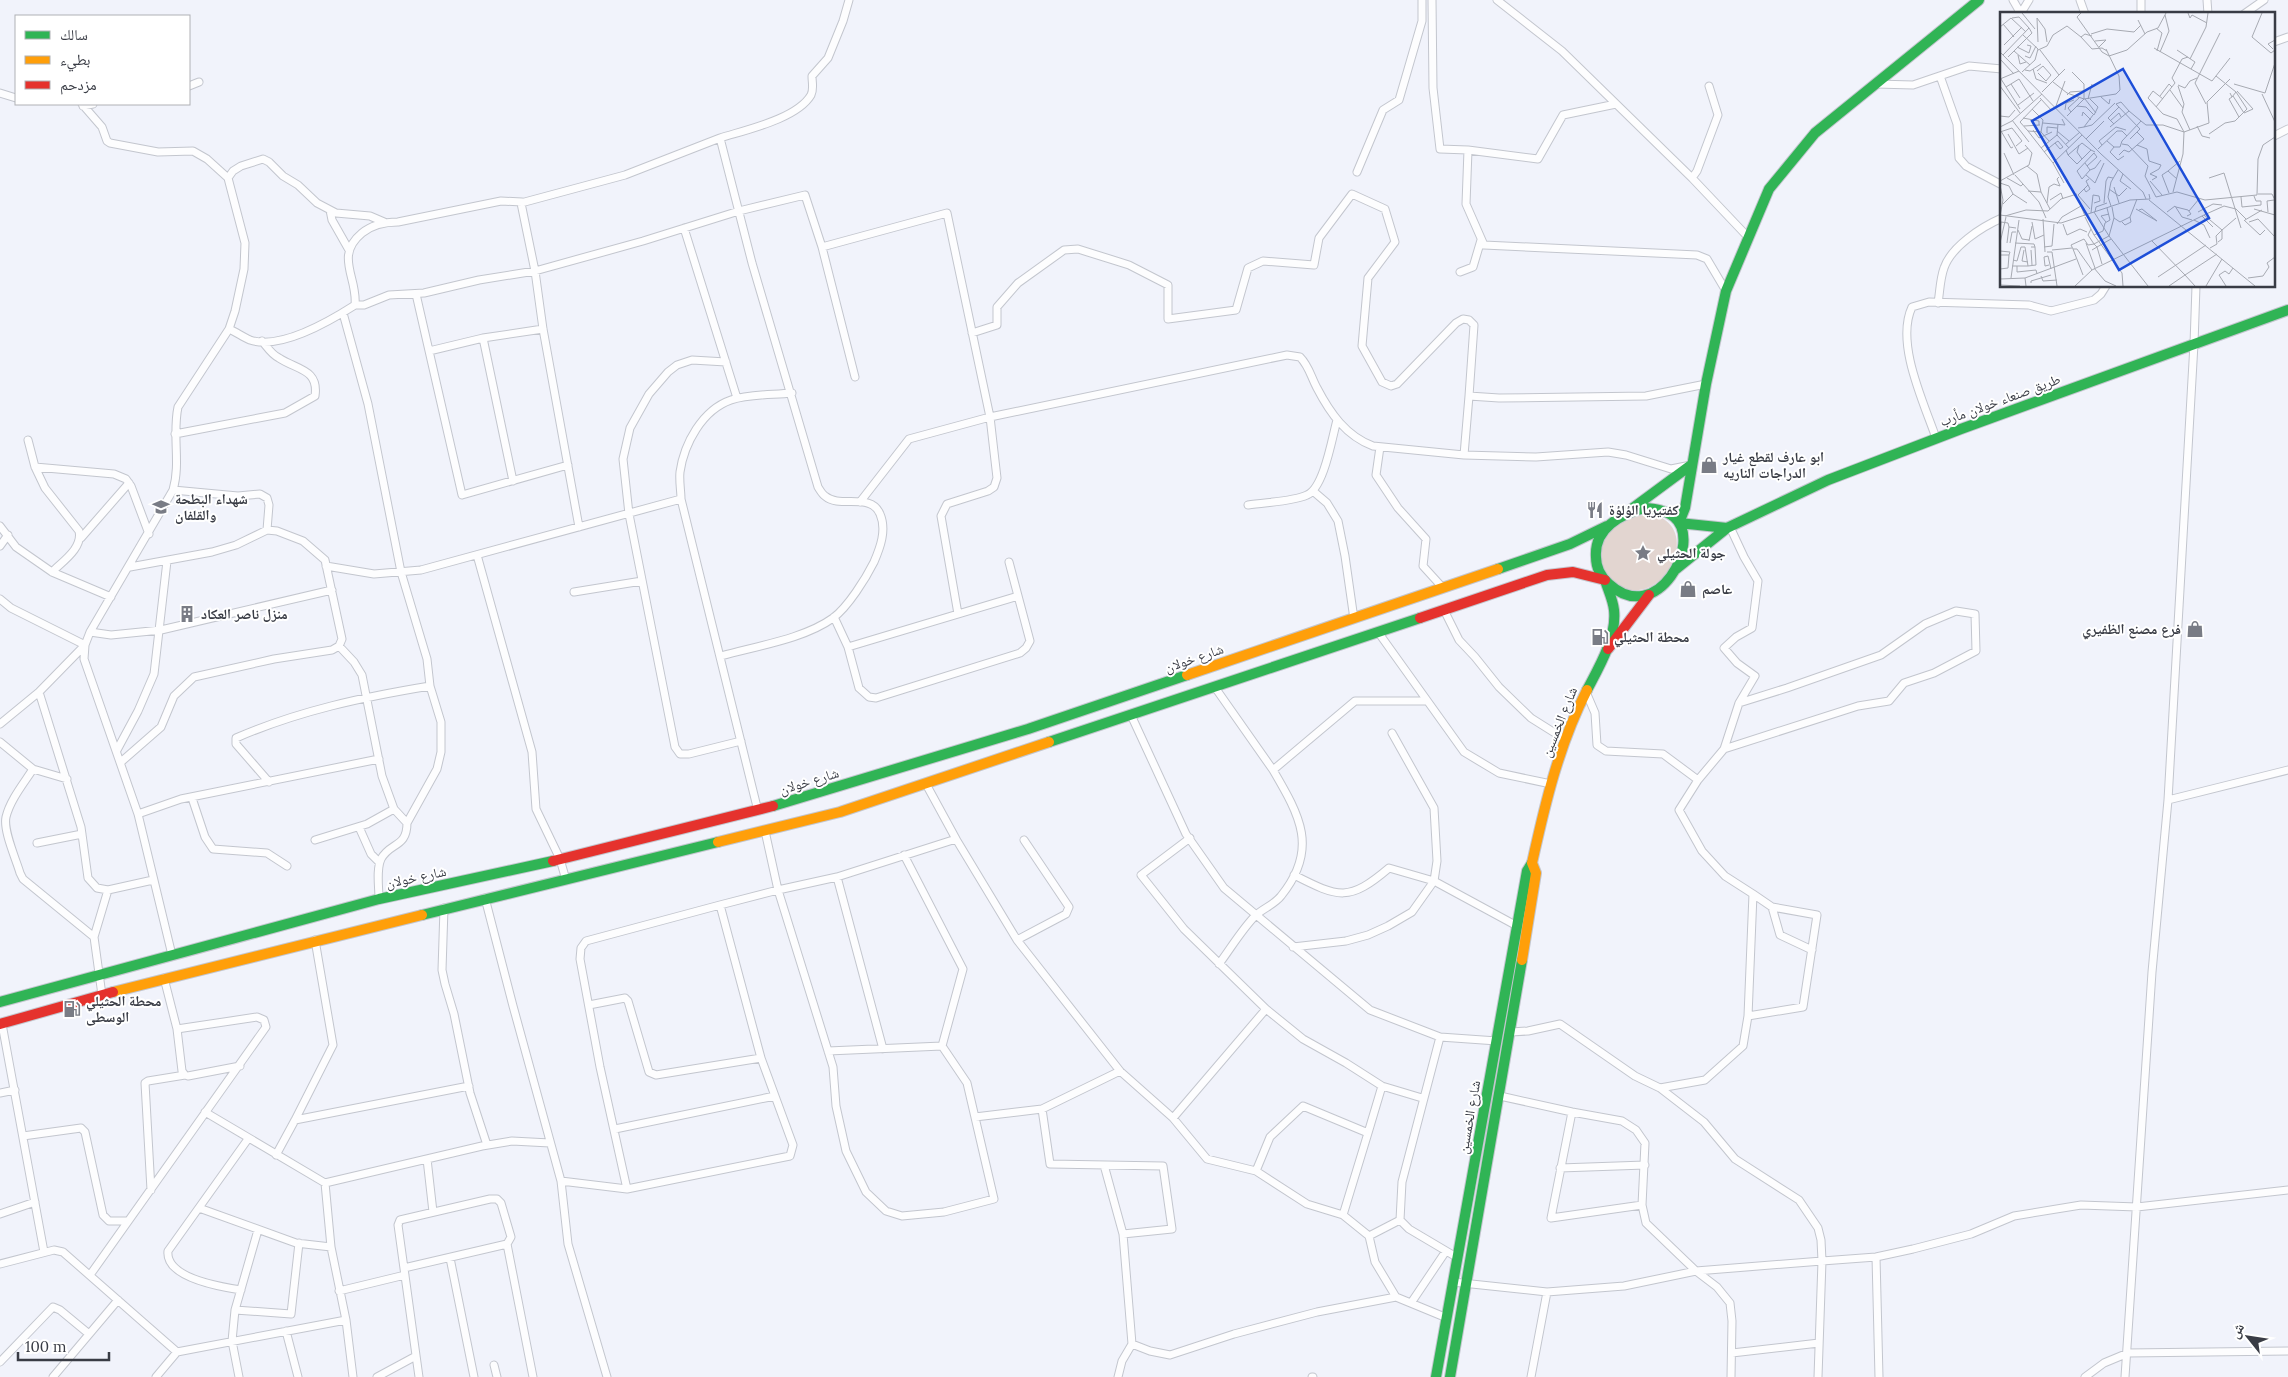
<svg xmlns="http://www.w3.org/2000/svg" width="2288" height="1377" viewBox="0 0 2288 1377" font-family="Lora,'Noto Naskh Arabic',serif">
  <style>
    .green { fill: #e2d5d0 }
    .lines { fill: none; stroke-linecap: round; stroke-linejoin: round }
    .street-casing { stroke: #c3c6ce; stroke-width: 9 }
    .fast-casing { stroke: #c3c6ce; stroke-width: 12 }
    .slow-casing { stroke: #c3c6ce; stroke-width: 12 }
    .jam-casing { stroke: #c3c6ce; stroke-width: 12 }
    .street { stroke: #fdfdfe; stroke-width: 7 }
    .fast { stroke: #30b455; stroke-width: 10 }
    .slow { stroke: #ff9f0a; stroke-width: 10 }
    .jam { stroke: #e5322d; stroke-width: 10 }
    .labels { text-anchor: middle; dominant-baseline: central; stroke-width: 4; stroke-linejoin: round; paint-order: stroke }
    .street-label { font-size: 14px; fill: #393c45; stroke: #fff }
    .poi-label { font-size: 14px; font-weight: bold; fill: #393c45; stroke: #fff; text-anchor: start }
    .inset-road { fill: none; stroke: #a7aab2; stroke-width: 1 }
    .view { fill: #1d4ed8; fill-opacity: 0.15; stroke: #1d4ed8; stroke-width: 2.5 }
    .inset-edge { fill: none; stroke: #393c45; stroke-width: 2.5 }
  </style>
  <rect width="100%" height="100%" fill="#f1f3fb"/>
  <path class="green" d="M1651 514C1707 527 1661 612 1618 585 1598 573 1595 546 1612 529 1621 519 1638 516 1651 514Z"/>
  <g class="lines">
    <g class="street-casing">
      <path id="street" d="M1432 0 1433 88 1440 149 1468 150
        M1497 0 1562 51 1692 178 1747 236
        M2013 0 2021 14
        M2080 0 2085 14
        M2141 0V14
        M2207 0 2208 14
        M2021 13 2029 0
        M2244 14 2264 0
        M2274 42 2288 37
        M1940 76 1957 124 1959 158 1966 166 2002 185
        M1876 84 1913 85 1969 66 2002 69
        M189 86 199 82
        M0 93 16 98
        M82 104 102 127 107 141 110 143 158 152 193 151 207 159 228 178 245 243 244 269 235 311 229 329 178 407C172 435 181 463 173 490L90 632 85 645 84 659 138 814 172 955
        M1616 104 1563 115 1538 159 1468 150 1466 204 1484 245 1697 255 1707 259 1726 291
        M83 106 93 104
        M2274 136 2288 129
        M720 138C745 130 797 119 811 95 814 89 812 83 812 76L828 58 843 21 849 0
        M1357 172 1383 110 1399 100 1422 21V0
        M228 178 233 171 241 166 263 159 269 162 283 176 298 185 317 203 336 213 370 216 384 222
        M1692 178 1697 171 1718 115 1709 86
        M522 202 501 201 398 222C385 222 373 224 362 233 334 256 358 278 355 305H364L389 295 424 293 479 280 535 271 643 241 739 211 805 195 822 247
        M330 210 332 220 349 250
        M684 228 737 398
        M1460 272 1473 267 1481 240
        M416 294 462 495 568 465
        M1938 303C1940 291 1940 279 1944 268 1951 247 1981 227 2002 218
        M343 313 368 404 401 572 427 659 430 686 441 722V752L437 769 407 823
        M229 329C236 332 243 337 250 340 280 350 330 321 355 305
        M972 333 997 325V307L1018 283 1064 250 1078 249 1129 265 1168 285V319L1236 310 1248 268 1263 261 1314 265 1319 238 1352 194 1385 209 1395 242 1368 278 1362 346 1382 382 1391 386 1397 384 1456 323 1463 319 1469 320 1474 325 1469 396
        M429 351 483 338
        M726 362 692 360 677 365 668 372 649 394 630 428 623 459 629 514 675 747 680 754H689L741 741
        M855 377 822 247 947 213 990 417 997 478 994 487 988 491 947 504 941 516 958 614
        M175 434 285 413 315 396C319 369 297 370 279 358 272 355 267 347 262 341
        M1936 438C1924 403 1895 343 1912 307L1929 302 2029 305 2051 311 2094 300 2101 294 2106 286
        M28 440 35 467 45 488 79 531C83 548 63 561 52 572
        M1380 447 1376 475 1398 508 1426 539 1423 566 1443 588
        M1464 455 1469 396 1499 398 1646 396 1706 384
        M35 467 114 474 126 479 131 486 149 534
        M513 481 483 338 543 329
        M173 490 238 496 260 494 267 498 269 505 267 530
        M1313 491 1327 503 1338 521 1345 556 1354 619
        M860 502 909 439 990 417 1287 355 1300 357C1309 366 1311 377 1317 388 1330 413 1346 436 1373 446L1464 455 1536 457 1608 452 1626 455 1671 469 1686 466
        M1248 505C1265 502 1292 502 1307 495 1324 488 1332 438 1337 420
        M0 526 16 547 52 572 111 597
        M579 527 543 329 535 271 521 203 625 175 720 138 752 263 818 487C820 490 822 494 825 496 840 509 871 492 880 514 887 530 880 548 874 562 866 578 848 607 833 618 804 639 756 646 721 656
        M1730 527 1744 557 1758 581 1752 628 1736 637 1724 648 1737 663 1755 676 1739 703
        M81 538 129 483
        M0 546 8 535
        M477 555 532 752 536 809 560 859 566 880
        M326 566 374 574 421 570 681 499
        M574 592 642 581
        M0 599 11 608 85 645
        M1444 610 1459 640 1475 657 1499 687 1531 718 1566 740
        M834 617 848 647 859 688 869 697 876 698 1020 653 1026 648 1030 641 1009 562
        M90 632 111 635 161 630 332 590
        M1378 632 1464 752 1499 773 1551 784
        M339 646 354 662 362 675 382 776 394 809 407 823C407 848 390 842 381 859 376 870 379 887 379 899
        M848 647 1018 596
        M1214 686 1273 770 1355 701H1427
        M39 692 81 827 88 878 97 888 108 890 153 880
        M1586 692 1595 713 1597 745 1606 751 1663 754 1698 780 1679 810 1702 851 1725 876 1753 894 1748 1016 1743 1046 1705 1080 1660 1088
        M1131 715 1186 834 1224 888 1370 1010 1440 1037 1497 1041
        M0 724 39 692 85 645
        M0 742 33 769 67 779
        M117 750 138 711 154 674 167 561
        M121 762 161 727 174 696 194 677 274 659 332 650 339 646 342 639 325 560 303 541 277 531 267 530 236 545 212 552 130 567
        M33 769C24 783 10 800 6 817 3 831 16 859 20 873L23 879 94 937
        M1698 780 1724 749 1858 706 1889 701 1904 683 1934 673 1976 651 1975 614 1956 611 1925 624 1881 655 1787 688 1739 703 1724 749
        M269 782 236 744V738C298 711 363 697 430 686
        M192 798 205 837 213 849 267 853 287 866
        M2168 800 2288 770
        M758 811 681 499C681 491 679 481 680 472 684 444 702 410 731 400 749 394 772 395 792 393
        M138 814 181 799 379 759
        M359 827 371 854 379 862
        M1190 838 1141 875 1184 929 1266 1009 1303 1039 1346 1063 1382 1086 1422 1098
        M956 839 1017 940 1120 1071 1042 1109 975 1117
        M315 840 367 824 394 809
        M37 843 82 834
        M904 855 963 969 942 1046
        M1294 875C1339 898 1349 902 1389 868L1434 881 1517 926
        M837 877 956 839 926 784
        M485 898 513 1006 561 1181 568 1244 607 1377
        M1772 907 1780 935 1812 950
        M444 908 442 970 445 984 454 1014 470 1093 487 1145
        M1017 940 1066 914 1069 907 1024 840
        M1293 947 1346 941 1368 935 1388 926 1412 912 1434 881 1437 861 1434 808 1392 733
        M1219 964C1231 948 1242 929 1256 915 1264 908 1275 904 1281 896 1319 849 1300 816 1273 770
        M164 978 177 1029 182 1071 185 1075
        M102 995 94 937 108 890
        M589 1005 625 998 628 1001 649 1072 656 1075 761 1058 720 905 778 890 765 831
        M1748 1016 1803 1007 1817 915 1772 907 1753 894
        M2 1024 44 1252
        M1440 1037 1402 1182 1400 1220 1409 1229 1458 1258
        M828 1051 942 1046 967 1083 994 1199 944 1212 902 1216 886 1211 866 1192 846 1151 836 1106 833 1067 778 890 837 877 883 1049
        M1120 1071 1173 1118 1207 1159 1256 1171
        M0 1093 15 1090
        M1500 1096 1572 1112 1622 1121 1636 1130 1645 1143 1642 1205 1646 1223 1696 1271 1717 1287 1730 1303 1732 1321 1731 1377
        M1042 1109 1050 1164 1163 1166 1172 1229 1123 1234 1104 1165
        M205 1112 325 1183 482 1146 512 1141 550 1143
        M1572 1112 1551 1218 1642 1205
        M1173 1118 1266 1009
        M295 1120 333 1045 315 940
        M615 1129 775 1096
        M1368 1133 1382 1086
        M23 1136 81 1128 85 1132 103 1215 109 1221H128
        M276 1155 295 1120 469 1086
        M427 1159 433 1212
        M1560 1168 1645 1165
        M561 1181 627 1189 600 1067 580 959 581 948 586 941 720 905
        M325 1183 331 1247 346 1320 353 1377
        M627 1189 790 1156 793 1145 761 1058
        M151 1190 145 1083 148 1081 185 1075 188 1076 240 1066
        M199 1208 296 1243 331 1247
        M0 1214 35 1202
        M1343 1215 1368 1133 1303 1106 1270 1137 1256 1171 1307 1204 1343 1215 1369 1236 1375 1262 1396 1297 1447 1318
        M1123 1234 1132 1344 1150 1351 1170 1355 1234 1334 1317 1312 1396 1297
        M1369 1236 1400 1220
        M507 1244 533 1377
        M1876 1257 1879 1377
        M450 1258 474 1377
        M0 1264 54 1250 63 1252 177 1352
        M404 1268 507 1244 511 1237 501 1203 497 1199H490L400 1220 398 1225 419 1377
        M90 1275 266 1027 264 1020 257 1017 177 1029
        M1453 1282 1547 1292 1624 1286 1696 1271 1822 1261 1821 1240 1818 1228 1799 1200 1735 1159 1704 1122 1660 1088 1635 1076 1560 1024 1528 1031 1511 1032
        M241 1290C221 1287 165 1278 168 1251L248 1139
        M339 1291 405 1275
        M1411 1303 1446 1251
        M235 1310 291 1314 299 1243
        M286 1331 298 1377
        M1732 1353 1819 1343
        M0 1362 53 1307 60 1310 89 1334
        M494 1365 497 1377
        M53 1377 118 1300
        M156 1377 177 1352 346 1320
        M239 1377 232 1341 235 1310 258 1230
        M377 1377 416 1356
        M1118 1377 1122 1361 1132 1344
        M1312 1377H1313
        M1531 1377 1547 1292
        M1818 1377 1822 1261 1876 1257 1913 1249 1971 1234 2014 1216 2081 1205 2137 1207 2288 1190
        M2085 1377 2104 1363 2128 1353 2288 1351
        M2125 1377 2152 972 2168 800 2194 344 2196 286"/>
    </g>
    <g class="fast-casing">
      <path id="fast" d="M1645 508C1655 509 1666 510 1674 517 1704 542 1657 628 1609 584 1601 577 1596 567 1596 557 1594 528 1621 514 1645 508Z
        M1626 513 1691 465
        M1679 523 1685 508 1706 384 1726 291 1769 189 1815 133 1979 0
        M1679 523 1727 528
        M1498 569 1570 544 1607 526
        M1676 569 1727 528 1828 480 1961 429 2288 310
        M1587 690C1599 667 1617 637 1614 610 1613 600 1608 590 1605 580
        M1049 742 1420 618
        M773 806 1028 729 1187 675
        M422 915 718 842
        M0 1002 379 899 553 861
        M1436 1377 1527 871 1532 863
        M1450 1377 1522 960"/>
    </g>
    <g class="slow-casing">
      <path id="slow" d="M1187 675 1498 569
        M718 842 840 812 1049 742
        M1532 863C1545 804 1559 744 1587 690
        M1522 960 1536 873 1532 863
        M113 992 422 915"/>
    </g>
    <g class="jam-casing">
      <path id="jam" d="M1420 618 1547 575 1573 572 1605 580
        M1608 649 1649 595
        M553 861 773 806
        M0 1024 113 992"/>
    </g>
    <use href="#street" class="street"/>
    <use href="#fast" class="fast"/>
    <use href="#slow" class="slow"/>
    <use href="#jam" class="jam"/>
  </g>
  <defs>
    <g id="shop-bare" transform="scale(1.35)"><path d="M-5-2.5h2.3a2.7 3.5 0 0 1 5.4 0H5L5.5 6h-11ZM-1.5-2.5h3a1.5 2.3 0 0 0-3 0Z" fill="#797c85" stroke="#fff" stroke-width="2.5" paint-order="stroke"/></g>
    <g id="school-bare" transform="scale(1.35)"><path d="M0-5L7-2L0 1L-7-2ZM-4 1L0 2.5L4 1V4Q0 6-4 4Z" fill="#797c85" stroke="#fff" stroke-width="2.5" paint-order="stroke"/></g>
    <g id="restaurant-bare" transform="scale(1.35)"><path d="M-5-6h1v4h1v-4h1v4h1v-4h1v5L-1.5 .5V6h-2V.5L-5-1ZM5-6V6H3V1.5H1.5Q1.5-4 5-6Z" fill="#797c85" stroke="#fff" stroke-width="2.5" paint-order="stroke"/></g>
    <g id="sight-bare" transform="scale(1.35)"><path d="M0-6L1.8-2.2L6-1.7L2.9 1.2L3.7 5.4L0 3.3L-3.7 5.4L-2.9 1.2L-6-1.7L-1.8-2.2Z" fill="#797c85" stroke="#fff" stroke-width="2.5" paint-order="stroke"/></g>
    <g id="building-bare" transform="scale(1.35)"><path d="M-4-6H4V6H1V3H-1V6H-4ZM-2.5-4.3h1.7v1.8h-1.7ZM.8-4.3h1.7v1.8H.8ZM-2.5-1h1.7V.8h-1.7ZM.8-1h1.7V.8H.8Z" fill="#797c85" stroke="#fff" stroke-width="2.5" paint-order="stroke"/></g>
    <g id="fuel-bare" transform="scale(1.35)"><path d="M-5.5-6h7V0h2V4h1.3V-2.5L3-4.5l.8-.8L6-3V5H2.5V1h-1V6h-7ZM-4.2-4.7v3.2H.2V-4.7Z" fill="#797c85" stroke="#fff" stroke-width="2.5" paint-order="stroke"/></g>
  </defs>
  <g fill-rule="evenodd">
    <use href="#shop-bare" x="1709" y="465"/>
    <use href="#school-bare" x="161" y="507"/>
    <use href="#restaurant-bare" x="1595" y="510"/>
    <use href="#sight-bare" x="1643" y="553"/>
    <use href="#shop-bare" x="1688" y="589"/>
    <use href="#building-bare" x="187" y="614"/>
    <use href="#shop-bare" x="2195" y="629"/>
    <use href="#fuel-bare" x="1600" y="637"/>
    <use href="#fuel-bare" x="72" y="1009"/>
  </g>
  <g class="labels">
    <g class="street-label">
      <text transform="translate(2000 400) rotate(-20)">طريق صنعاء خولان مأرب</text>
      <text transform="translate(1194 658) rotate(-19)">شارع خولان</text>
      <text transform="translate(1559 722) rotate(-68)">شارع الخمسين</text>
      <text transform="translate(809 781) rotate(-17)">شارع خولان</text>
      <text transform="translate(416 877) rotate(-12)">شارع خولان</text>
      <text transform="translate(1469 1117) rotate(-80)">شارع الخمسين</text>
    </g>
    <g class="poi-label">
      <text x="1723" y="457">ابو عارف لقطع غيار<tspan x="1723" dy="16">الدراجات الناريه</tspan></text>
      <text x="175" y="499">شهداء البطحة<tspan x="175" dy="16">والقلفان</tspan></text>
      <text x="1609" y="510">كفتيريا الؤلؤة</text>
      <text x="1657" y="553">جولة الحثيلي</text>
      <text x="1702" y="589">عاصم</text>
      <text x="201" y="614">منزل ناصر العكاد</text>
      <text x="2181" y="629" text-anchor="end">فرع مصنع الظفيري</text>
      <text x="1614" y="637">محطة الحثيلي</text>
      <text x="86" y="1001">محطة الحثيلي<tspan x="86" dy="16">الوسطى</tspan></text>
    </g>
  </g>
  <g transform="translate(2000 12)">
    <rect width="275" height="275" fill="#f1f3fb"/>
    <path class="inset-road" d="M22 1 35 17M81 1 77 5 102 40 109 44M188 1 190 6 192 3 207 11M262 1 252 25 271 41 275 38M138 8 145 22M3 12 14 25M0 15 11 6 26 20M156 16 162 21 157 39M91 22 107 17 134 20 141 13M81 25 92 37 102 36 107 39M95 29 106 28 99 35M38 30 37 6 45 17 47 30M4 33 22 15M17 35 29 41 31 34 27 33M154 36 212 69 230 46M273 37 268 32 275 28M38 38 47 34 53 23 67 14 81 25 85 22 92 24M40 38 59 63M177 38 195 50 191 57M14 39 30 53M0 40 101 142 143 180 146 187M160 40 169 19 165 3M3 43 29 16 19 5 12 6M18 43 20 52 26 50M25 44 30 46 36 34M109 44 127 38 147 20 158 16 166 1M8 45 32 21 29 16M0 47 14 62M190 47 206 15 208 1M33 57 36 67 47 71M25 58 30 59 41 52M37 59 43 54 51 63 46 69 38 61M22 60 35 48 38 37 23 23M216 64 236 80M0 67 19 59M1 67 20 97M53 70 67 81 84 87 116 82 120 78 119 64 106 37M11 72 20 86M234 72 265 81 275 51M178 73 185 76 190 69 197 66M0 74 20 101M178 74 184 92 182 100 190 118M6 75 19 67 33 89M170 78 183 96M42 80 65 57M262 82 275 110M67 83 70 80 83 79M160 84 169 72 172 75M233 84 244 101 253 97 237 79M101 85 109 92 110 87M232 85 229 87 239 105M40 86 52 99M85 87 96 101M88 87 92 72M163 87 153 79 148 86 163 102 177 107 184 120M41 88 20 110 28 119 41 120 49 129M206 92 195 71 220 21M18 93 34 81M56 94 65 69M77 94 86 95 94 103 98 95 90 87M156 95 175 71 172 66 182 47 188 45M32 97 43 108 41 120M65 98 66 91 74 88M129 99 121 90 116 92 140 117 137 120M71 100 68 96 79 86M0 104 9 105 15 98M67 104 84 87V72L72 60M82 104 83 100 91 108M23 106 39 109V113M12 108 29 130M110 109 119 101 121 105M141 109 146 113H163L184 120M43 111 65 113 62 107M58 112 57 123 69 136M114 112 108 106 119 95M24 114 40 113M197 114 202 124 210 126M0 115 12 109 42 82M84 115 92 113 115 91M78 116 84 115 93 103M33 118 39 126 52 120M1 119 11 136 13 135M28 119 53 151 82 123M57 119 69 129M0 120 12 116 22 129 16 134M47 121V115L57 116M8 122 19 142 28 136M209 122 225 111 235 109 247 97 236 80 232 85 230 81M86 127 104 109M107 129 114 135H120L122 129 141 109 129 99 110 115M66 132 80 120M122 132 128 133 148 154 145 164 156 185 177 180 205 188 257 183 258 147 263 133 275 125M79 133 77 140 82 147 91 138 95 140M102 133 99 129 116 115 126 118M137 133 147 137 149 149 161 153 159 157 150 162 157 165 152 168M114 135 110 140 118 148 124 144M41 136 57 123M98 137 117 119H122L127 124M66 138 68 143 82 131 91 138M44 140 55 131 58 129 63 135 60 137 55 131M4 141 14 163M68 143 77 152 82 147M119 143 124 138 129 140 144 127 137 120 130 127M53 151 64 171M85 151 90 158 82 167 77 159 94 141M27 154 37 162 41 180M87 154 97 145 94 141M90 158 95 156 101 148M168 159 180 149M123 162 120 169 131 177M15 163 39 190 46 206M86 163 95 171 104 151M7 166 21 174 23 172M209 166 224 161 241 216M0 169 29 153 32 141 25 133M150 169 162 183M0 171 9 174 13 182M0 173 3 188 0 204M88 173 84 177 86 180 90 177 86 169 89 167M114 175 119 191M84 177 78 183 90 197M109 177 119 184 127 176M28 179 41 180 50 197M173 180 183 142 184 120 209 111 207 90 230 67M169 181 162 163 168 159 177 167M258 182H272L275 188M241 185 242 195 261 193V189H256L254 184M50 188 61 181 63 187M149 188 255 274M47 191 49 175 54 172 60 174 57 167 59 165M104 191 106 169 108 165 113 166M3 192 13 182 27 191M111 194 108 185 111 170 118 158M176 195 188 198 191 202 187 204M136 197 157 209 142 197 139 198M254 197 275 203M189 199 199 187M94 200 109 224 114 206 112 195M95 200 96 195 107 191M167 200 175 194 182 205 192 208M198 200 213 192 222 193M268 200 267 189 274 188M91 201 93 183 99 184 100 189 94 191M0 203 61 211 130 188 150 187 149 182M204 203 224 194 236 197 246 207M5 204 26 198 48 199 61 187 77 182M202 204 213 215M85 205 94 223 122 261 123 274M114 206 120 210 130 205 137 187M43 207 45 240M194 208 204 213 210 226M244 208 260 223 265 218M245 208 262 198M32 210 35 227 44 223M106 210 101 204 109 202M122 210 125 213 131 210 130 205M249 210 258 207 275 225M57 212 62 205 81 194 85 204M63 212 67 223 80 217 87 220M18 218 22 227 29 228M0 220 1 210 8 211 9 215M94 223 103 219 105 211 110 208 107 196M29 229 32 214M152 229 185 263 169 274M218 230 222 227V218L236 206M0 231 6 205M7 231 9 215 16 216M10 231 12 220H16M15 231 34 232 35 235M86 231 95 256M44 235 52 234 54 212M73 237 71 233 84 227 88 233 94 232 88 223 91 217M24 238 22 249 28 250M31 238 32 253M52 238 72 236M92 238 97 235 94 232 109 224 148 274M0 239 10 240 9 243H0M47 240H52L57 274M102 252 97 235 111 227M49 253 45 254 44 245 48 244 51 257M12 254H28L25 235H21L17 249 13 248M17 254V260L36 258 37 262M28 254 36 253 35 235H31M94 256 105 269 116 274M0 257 8 256 9 243M83 263 73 237H77L92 258M41 264 43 269 57 268M158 265 206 233M11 266 19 208M25 266 76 247M248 266 263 264 269 255 267 251 275 245M0 267 25 266 26 274M31 271V269L51 263M0 273 20 274M75 274 92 258 204 203 222 218 216 224 217 232 210 236M195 274 185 263 217 242M206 274 222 247M226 274 219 263 225 259 229 262 233 256"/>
    <path class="view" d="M123 57 209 206 119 258 32 109Z"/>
    <rect width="275" height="275" class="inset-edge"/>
  </g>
  <rect x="15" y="15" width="175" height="90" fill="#ffffff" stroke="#b0b1b5"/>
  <rect x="25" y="31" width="25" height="8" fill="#30b455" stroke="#b0b1b5"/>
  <text x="60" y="40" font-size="15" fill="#393c45">سالك</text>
  <rect x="25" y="56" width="25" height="8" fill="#ff9f0a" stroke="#b0b1b5"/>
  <text x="60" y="65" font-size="15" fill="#393c45">بطيء</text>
  <rect x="25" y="81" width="25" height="8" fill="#e5322d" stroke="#b0b1b5"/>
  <text x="60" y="90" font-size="15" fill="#393c45">مزدحم</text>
  <g transform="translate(2248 1337) rotate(300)" stroke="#ffffff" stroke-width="4" paint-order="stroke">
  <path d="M0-4L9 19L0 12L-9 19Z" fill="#393c45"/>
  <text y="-8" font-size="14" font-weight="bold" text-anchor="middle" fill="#393c45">ش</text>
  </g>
  <path d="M18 1352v8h91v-8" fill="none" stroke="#393c45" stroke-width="2.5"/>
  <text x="25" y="1352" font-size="15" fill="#393c45" stroke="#ffffff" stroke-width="4" paint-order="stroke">100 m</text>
</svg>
